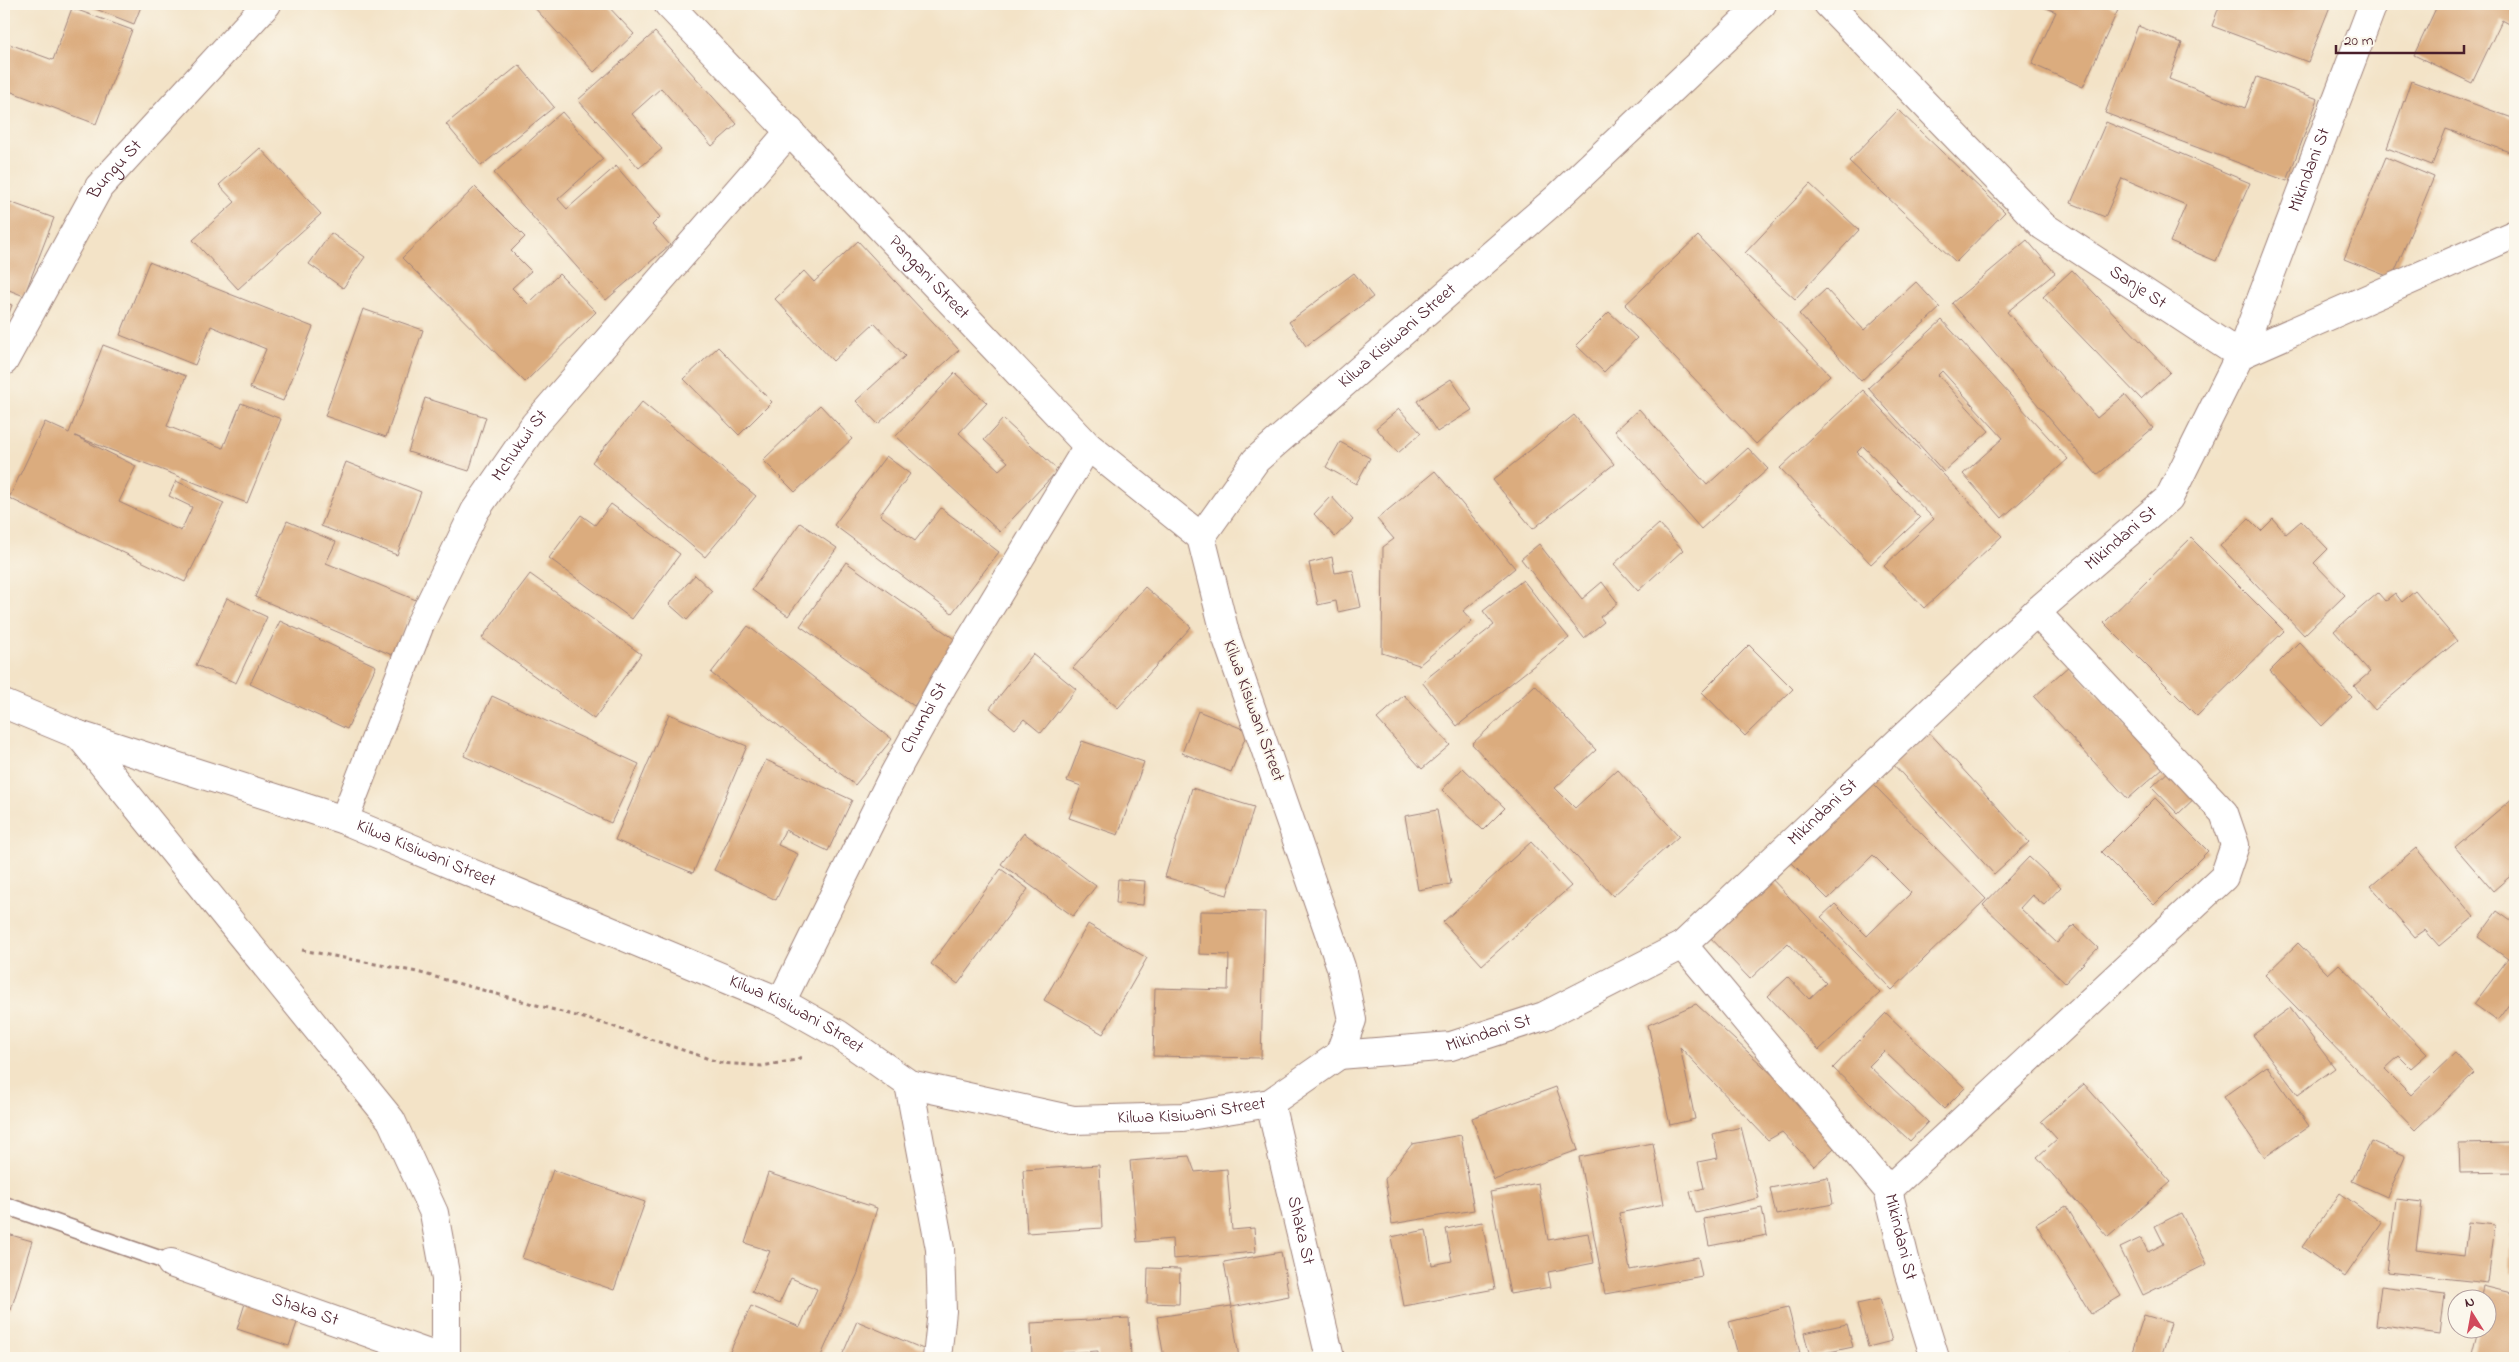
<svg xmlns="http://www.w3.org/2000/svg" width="2519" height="1362" viewBox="0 0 2519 1362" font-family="'Indie Flower',sans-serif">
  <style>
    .building { fill: #dbac7e }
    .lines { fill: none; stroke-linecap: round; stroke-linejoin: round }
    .lane-casing { stroke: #9e8179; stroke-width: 19 }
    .street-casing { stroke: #9e8179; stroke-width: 30 }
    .path { stroke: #9e8179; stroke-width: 3; stroke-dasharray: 4 4; stroke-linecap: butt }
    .lane { stroke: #fff; stroke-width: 16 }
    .street { stroke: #fff; stroke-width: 28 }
    .labels { text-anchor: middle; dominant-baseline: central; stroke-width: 4; stroke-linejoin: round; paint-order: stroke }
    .street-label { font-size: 18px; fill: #4a1f2b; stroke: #fbf7ec }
  </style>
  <rect width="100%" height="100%" fill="#fbf7ec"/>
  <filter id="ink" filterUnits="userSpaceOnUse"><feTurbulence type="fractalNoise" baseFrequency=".02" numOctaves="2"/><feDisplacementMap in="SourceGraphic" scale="10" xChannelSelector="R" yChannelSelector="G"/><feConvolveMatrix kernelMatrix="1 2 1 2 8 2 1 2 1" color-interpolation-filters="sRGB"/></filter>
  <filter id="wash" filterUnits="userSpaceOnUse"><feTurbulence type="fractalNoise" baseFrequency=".0096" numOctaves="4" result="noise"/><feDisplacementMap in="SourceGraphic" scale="20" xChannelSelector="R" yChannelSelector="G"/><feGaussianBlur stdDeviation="1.12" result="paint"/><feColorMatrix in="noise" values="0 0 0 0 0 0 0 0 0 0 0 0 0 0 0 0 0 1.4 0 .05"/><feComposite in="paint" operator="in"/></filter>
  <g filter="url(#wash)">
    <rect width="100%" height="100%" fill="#f3e3c7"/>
    <g id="blocks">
      <path class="building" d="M83 4H142L134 24Z
        M531 4H606L634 34 594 72Z
        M2045 4H2104L2118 10 2083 87 2032 64 2056 12 2044 7Z
        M2220 4H2331L2308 62 2212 26Z
        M2438 4H2515V27L2502 20 2472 83 2414 55Z
        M72 8 132 30 96 124 4 89V42L53 60Z
        M2138 26 2182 43 2169 79 2245 108 2257 77 2318 99 2287 181 2105 113Z
        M655 32 737 124 712 146 661 88 632 114 662 149 639 168 578 100Z
        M519 65 554 107 481 166 446 124Z
        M2411 81 2515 119V154L2446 129 2432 165 2387 148Z
        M1898 110 2005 212 1956 262 1849 161Z
        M562 112 603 159 558 199 567 209 616 166 660 217 652 225 670 245 606 300 494 173Z
        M2106 122 2250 183 2216 261 2170 242 2186 205 2122 178 2105 217 2071 203Z
        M260 148 321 214 238 289 193 240 235 202 219 185Z
        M2386 157 2434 177 2392 278 2344 259Z
        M1810 184 1859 230 1795 299 1745 253Z
        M475 187 525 237 511 251 531 271 512 288 528 304 559 274 596 312 525 382 402 258Z
        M4 200 54 218 24 296 4 288Z
        M331 233 365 257 343 288 309 264Z
        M1698 236 1830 375 1756 444 1625 305Z
        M2027 240 2055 273 2007 312 2097 418 2125 395 2153 428 2097 475 1952 303Z
        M858 241 959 350 878 424 856 401 905 356 874 323 833 361 775 299 804 271 814 282Z
        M149 262 313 327 283 401 250 388 266 349 211 326 195 365 120 335Z
        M2072 270 2170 372 2141 399 2043 297Z
        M1354 273 1373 297 1306 346 1289 322Z
        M1916 282 1940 308 1861 381 1799 314 1826 289 1864 330Z
        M4 302 12 305 4 328Z
        M363 309 423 330 386 437 325 416Z
        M1609 312 1637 338 1604 372 1576 345Z
        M1942 320 2068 459 2002 518 1963 474 2003 438 1942 371 1938 375 1989 431 1944 472 1868 388Z
        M103 345 186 376 167 426 223 448 241 403 281 419 247 503 75 436 136 466 119 502 181 531 192 507 169 496 176 481 224 503 185 582 9 498 45 422 69 433Z
        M718 347 772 402 739 435 684 379Z
        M955 373 987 403 959 433 999 470 1008 462 984 440 1003 419 1058 470 1000 532 896 436Z
        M1451 379 1472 410 1437 432 1417 401Z
        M1863 390 2002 536 1924 608 1884 566 1934 519 1863 446 1857 452 1920 518 1871 564 1780 468Z
        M425 398 486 417 469 471 408 452Z
        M642 402 756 496 705 557 592 462Z
        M820 405 852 439 795 492 763 460Z
        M1399 409 1421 433 1398 453 1376 428Z
        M1639 409 1707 485 1748 448 1768 469 1701 529 1615 431Z
        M1574 415 1614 464 1533 529 1493 480Z
        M1340 442 1370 458 1356 484 1326 467Z
        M886 456 910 474 880 515 915 541 941 508 999 552 952 613 834 525Z
        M346 462 421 492 397 555 321 526Z
        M1435 471 1515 568 1463 611 1472 621 1419 665 1382 653 1383 547 1394 539 1377 519Z
        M1331 496 1353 520 1335 537 1314 514Z
        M611 504 680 554 632 619 549 558 581 515 595 525Z
        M2249 519 2261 531 2273 519 2286 534 2301 521 2328 549 2314 563 2345 595 2304 635 2220 546Z
        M287 521 336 542 326 563 416 600 392 655 255 597Z
        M800 523 837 548 788 616 752 590Z
        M1659 524 1683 550 1638 591 1614 564Z
        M2191 538 2284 631 2197 716 2104 623Z
        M1539 544 1582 599 1602 582 1618 603 1600 617 1604 622 1584 638 1521 559Z
        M1332 557 1335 573 1353 570 1361 607 1338 612 1336 601 1318 605 1309 563Z
        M846 562 960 643 914 706 800 626Z
        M530 574 641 654 594 719 482 638Z
        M695 575 712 591 687 620 669 604Z
        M1523 580 1569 638 1457 726 1422 682 1494 625 1483 611Z
        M1145 587 1191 627 1118 708 1073 668Z
        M2415 591 2457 641 2375 710 2354 686 2370 672 2334 631 2378 593 2385 601 2395 593 2402 602Z
        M227 598 267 617 236 683 196 665Z
        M280 621 376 666 347 729 250 684Z
        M748 626 892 739 855 785 711 673Z
        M2299 642 2352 697 2322 726 2270 671Z
        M1749 645 1793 689 1745 736 1702 692Z
        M1033 654 1076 689 1041 733 1024 719 1015 729 990 708Z
        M2070 665 2164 767 2128 799 2034 697Z
        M1535 685 1596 750 1555 788 1575 808 1617 769 1679 836 1613 896 1472 744Z
        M1404 695 1450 745 1422 769 1377 719Z
        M492 696 639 764 611 823 464 756Z
        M1198 711 1248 731 1231 772 1182 753Z
        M669 714 747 746 693 873 615 840Z
        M1928 731 2029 842 1994 874 1892 763Z
        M1082 741 1144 762 1118 835 1069 818 1081 786 1067 781Z
        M766 760 852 800 828 851 785 830 778 845 798 854 776 900 714 870Z
        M2175 765 2201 792 2178 814 2152 787Z
        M1463 768 1505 808 1483 830 1442 790Z
        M1873 784 1986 899 1892 990 1821 917 1835 904 1867 936 1911 893 1873 855 1828 899 1792 863Z
        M1192 788 1254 807 1227 895 1165 877Z
        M2514 797 2515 872 2493 891 2455 847Z
        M2155 798 2208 851 2154 905 2101 852Z
        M1437 810 1451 884 1418 890 1405 816Z
        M1024 833 1096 886 1073 916 1001 864Z
        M1531 842 1571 886 1482 965 1443 922Z
        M2416 848 2474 917 2439 946 2425 930 2415 937 2371 886Z
        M2029 857 2061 887 2044 905 2032 895 2020 908 2057 943 2074 925 2098 948 2065 983 1983 905Z
        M1001 869 1028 889 958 984 931 964Z
        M1769 876 1880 993 1819 1050 1768 996 1788 977 1809 999 1826 983 1788 943 1750 979 1707 934Z
        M1118 879 1145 881 1143 905 1116 903Z
        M1200 911 1265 912 1261 1058 1153 1056 1155 988 1228 990 1229 955 1199 954Z
        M2497 911 2515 924V996L2497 1021 2474 1004 2508 959 2478 937Z
        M1088 924 1147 958 1103 1034 1044 1000Z
        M2298 943 2328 974 2339 964 2427 1054 2411 1068 2399 1056 2385 1069 2411 1095 2455 1053 2474 1073 2415 1130 2265 975Z
        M1696 1004 1843 1140 1814 1166 1782 1132 1768 1140 1680 1047 1695 1119 1670 1125 1648 1025Z
        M2290 1008 2335 1068 2298 1095 2253 1035Z
        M1886 1013 1965 1088 1944 1109 1884 1051 1869 1066 1928 1122 1910 1141 1833 1068Z
        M2267 1066 2309 1126 2265 1157 2223 1097Z
        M2084 1084 2171 1182 2108 1237 2037 1157 2057 1139 2041 1121Z
        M1556 1087 1578 1150 1494 1180 1472 1118Z
        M1741 1127 1759 1198 1696 1213 1690 1192 1704 1188 1698 1162 1718 1158 1713 1134Z
        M1461 1135 1474 1210 1392 1224 1385 1179 1412 1144Z
        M2371 1141 2405 1156 2387 1197 2352 1181Z
        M1653 1143 1664 1204 1619 1213 1630 1270 1698 1257 1702 1276 1605 1294 1579 1157Z
        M2515 1143V1172L2460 1173 2459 1144Z
        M1189 1156 1195 1172 1227 1169 1232 1230 1254 1228 1256 1252 1173 1259 1172 1239 1137 1242 1130 1161Z
        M1099 1165 1102 1228 1027 1233 1023 1170Z
        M553 1170 645 1202 614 1290 522 1258Z
        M768 1173 877 1208 858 1273 820 1358H727L751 1306 800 1327 817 1289 791 1278 779 1304 752 1292 770 1251 745 1243Z
        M1828 1177 1833 1204 1776 1215 1770 1188Z
        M1538 1183 1548 1240 1588 1233 1594 1263 1548 1272 1551 1287 1510 1294 1490 1192Z
        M2513 1184H2515V1274L2510 1273Z
        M2340 1193 2382 1223 2345 1277 2302 1247Z
        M2396 1199 2422 1202 2416 1250 2464 1256 2468 1222 2495 1225 2488 1283 2387 1272Z
        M2066 1206 2121 1296 2091 1314 2036 1224Z
        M1762 1208 1767 1235 1709 1246 1704 1219Z
        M2181 1213 2207 1264 2143 1295 2120 1248 2141 1238 2148 1252 2164 1244 2155 1226Z
        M1482 1222 1495 1289 1404 1306 1391 1237 1426 1230 1432 1265 1452 1261 1446 1229Z
        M4 1233 32 1241 11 1310 4 1308Z
        M1281 1252 1289 1296 1232 1307 1224 1262Z
        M1148 1268 1180 1269 1179 1304 1147 1303Z
        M2381 1286 2445 1294 2440 1334 2376 1325Z
        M2483 1286 2515 1294V1358H2471L2478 1330H2486V1300L2480 1299Z
        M247 1297 300 1314 289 1346 237 1329Z
        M1880 1299 1892 1341 1868 1347 1857 1304Z
        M1231 1306 1239 1358H1164L1157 1317Z
        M1788 1307 1800 1353 1779 1358H1739L1729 1322Z
        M2144 1315 2171 1323 2160 1358H2130Z
        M1129 1318 1131 1358H1098V1351L1064 1353V1358H1032L1031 1323Z
        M857 1321 928 1351 924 1358H841Z
        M1847 1324 1853 1347 1810 1356 1804 1333Z
        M2071 1353 2079 1358H2067Z"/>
    </g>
  </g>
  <g filter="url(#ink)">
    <use href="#blocks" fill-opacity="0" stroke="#9e8179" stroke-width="1"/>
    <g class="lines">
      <g class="lane-casing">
        <path id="lane" d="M4 1205 171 1263"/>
      </g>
      <g class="street-casing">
        <g id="street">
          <path id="s1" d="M668 4 1088 446 1201 537"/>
          <path id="s2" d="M1828 4 2043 226 2240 355 2515 234"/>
          <path id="s3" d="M4 361 99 187 267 4"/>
          <path id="s4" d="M4 704 79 735 344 820 781 1002 838 1034 909 1084 1073 1120 1183 1117 1270 1103 1339 1055 1352 1020 1341 967 1225 633 1201 537 1256 460 1558 197 1762 4"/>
          <path d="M79 735 391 1120 434 1213 446 1279V1358"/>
          <path id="s5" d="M344 820 420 624 475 511 535 424 790 131"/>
          <path id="s6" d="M1683 945 1888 1190 1908 1271 1935 1358"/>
          <path id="s7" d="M781 1002 894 774 943 685 1088 446"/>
          <path id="s8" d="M1339 1055 1451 1046 1544 1016 1683 945 2036 612 2169 498 2240 355 2373 4"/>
          <path d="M909 1084 940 1249 942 1311 937 1358"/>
          <path id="s9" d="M1270 1103 1330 1358"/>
          <path d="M1888 1190 2224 877 2235 845 2224 813 2036 612"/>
          <path id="s10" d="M171 1263 440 1358"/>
        </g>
      </g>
      <path class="path" d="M302 950 417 972 609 1025 721 1063 762 1066 796 1060 803 1056"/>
      <use href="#lane" class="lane"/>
      <use href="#street" class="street"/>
    </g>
  </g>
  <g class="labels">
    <g class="street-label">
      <text stroke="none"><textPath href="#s3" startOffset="222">Bungu St</textPath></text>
      <text stroke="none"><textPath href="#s8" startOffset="1384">Mikindani St</textPath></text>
      <text stroke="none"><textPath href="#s1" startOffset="378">Pangani Street</textPath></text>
      <text stroke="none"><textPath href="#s2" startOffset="422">Sanje St</textPath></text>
      <text stroke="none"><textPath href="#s4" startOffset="2262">Kilwa Kisiwani Street</textPath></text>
      <text stroke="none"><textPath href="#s5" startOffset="415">Mchukwi St</textPath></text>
      <text stroke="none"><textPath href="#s8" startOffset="964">Mikindani St</textPath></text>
      <text transform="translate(1253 711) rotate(70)">Kilwa Kisiwani Street</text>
      <text stroke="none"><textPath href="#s7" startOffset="318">Chumbi St</textPath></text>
      <text stroke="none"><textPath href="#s8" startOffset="559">Mikindani St</textPath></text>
      <text stroke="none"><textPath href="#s4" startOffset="448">Kilwa Kisiwani Street</textPath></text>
      <text stroke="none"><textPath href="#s4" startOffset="852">Kilwa Kisiwani Street</textPath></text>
      <text stroke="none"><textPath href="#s8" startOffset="152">Mikindani St</textPath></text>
      <text stroke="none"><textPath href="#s4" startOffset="1272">Kilwa Kisiwani Street</textPath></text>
      <text stroke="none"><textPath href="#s9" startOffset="131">Shaka St</textPath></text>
      <text stroke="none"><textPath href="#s6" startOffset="368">Mikindani St</textPath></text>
      <text stroke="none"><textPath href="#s10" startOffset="142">Shaka St</textPath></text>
    </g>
  </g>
  <rect width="2519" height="1362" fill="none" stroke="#fbf7ec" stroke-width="20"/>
  <g transform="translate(2472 1314) rotate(349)"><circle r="24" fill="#fbf7ec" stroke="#b4a19f"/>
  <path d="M0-4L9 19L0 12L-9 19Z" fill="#d1495b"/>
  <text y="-8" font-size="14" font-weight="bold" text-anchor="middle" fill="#4a1f2b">N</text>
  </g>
  <path d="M2336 45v8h128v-8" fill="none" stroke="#4a1f2b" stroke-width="2.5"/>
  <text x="2344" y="45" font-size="15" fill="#4a1f2b" stroke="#fbf7ec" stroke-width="4" paint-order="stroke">20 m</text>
</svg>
